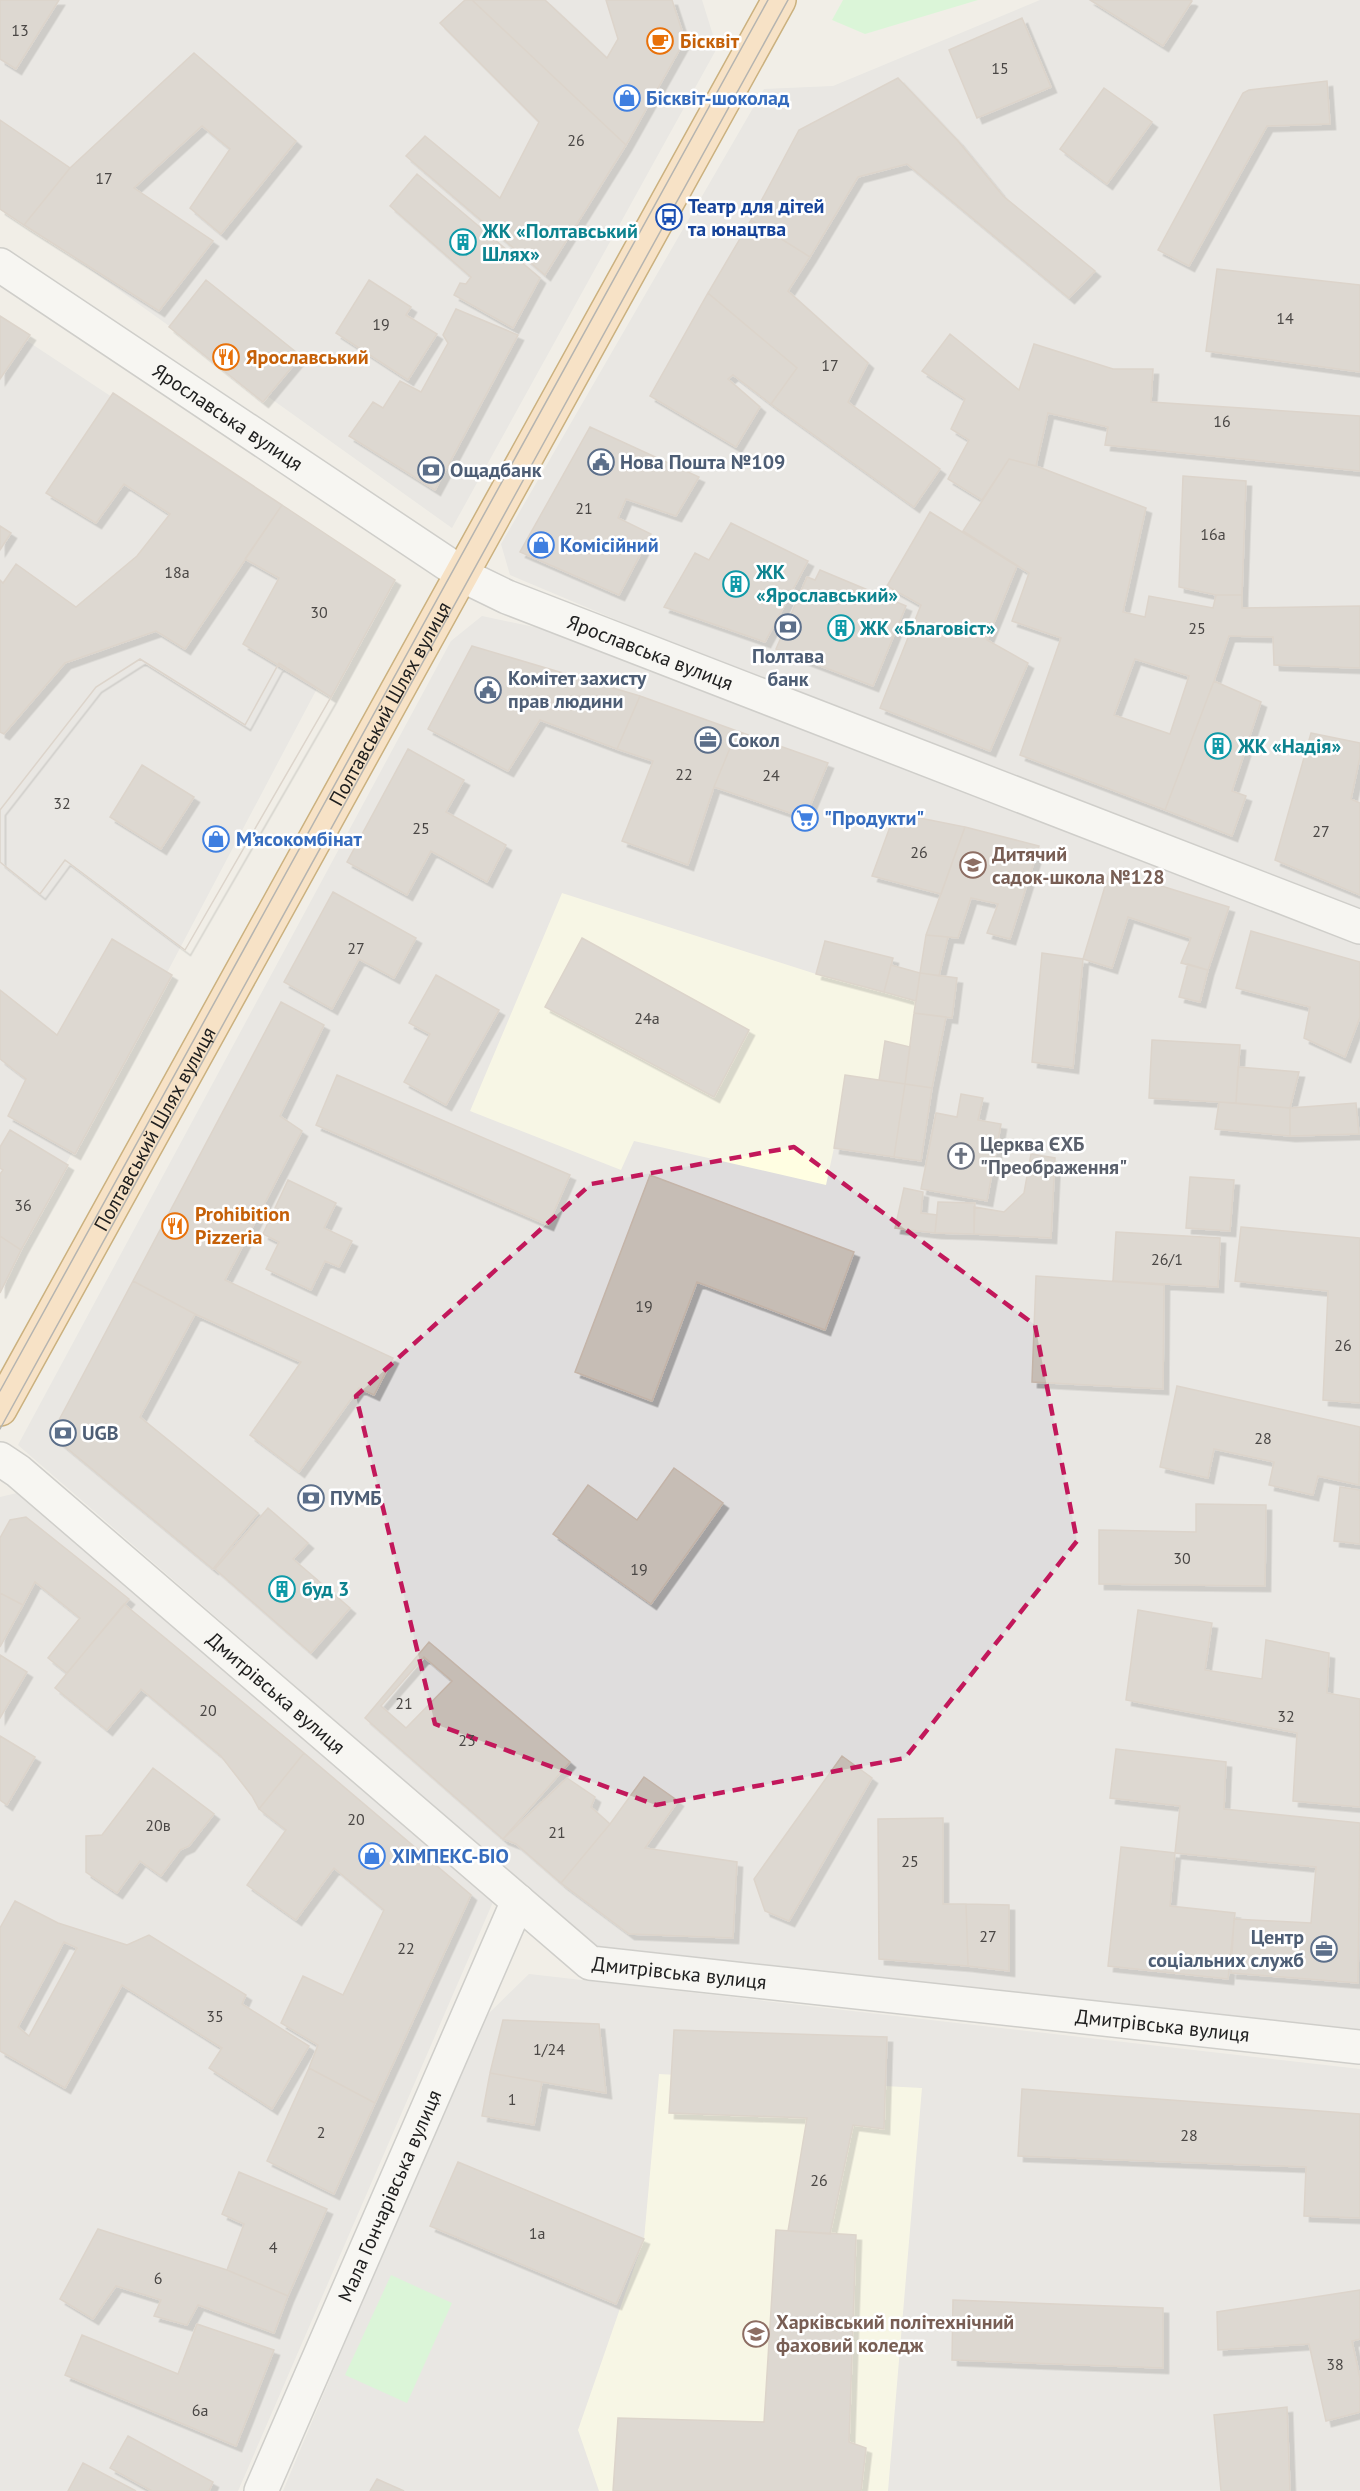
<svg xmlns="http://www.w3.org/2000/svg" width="1360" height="2491" viewBox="0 0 1360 2491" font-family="'PT Sans',sans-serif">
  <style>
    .residential { fill: #dfdddd }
    .education { fill: #fffee2 }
    .park { fill: #c2fdc6 }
    .building { fill: #c6bdb5; stroke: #c4b4a8; stroke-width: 1.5; fill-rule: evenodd; filter: url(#shadow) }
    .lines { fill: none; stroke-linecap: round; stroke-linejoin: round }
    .minor-casing { stroke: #a7a7a7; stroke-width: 36 }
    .major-casing { stroke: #9d6600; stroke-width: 36 }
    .minor { stroke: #fff; stroke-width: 33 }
    .major { stroke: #ffd39e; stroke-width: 33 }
    .tram { stroke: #6e6e6e; stroke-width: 1.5 }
    .marked { fill: none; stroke: #c2185b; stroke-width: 4.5; stroke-dasharray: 12 8; stroke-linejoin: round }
    .labels { text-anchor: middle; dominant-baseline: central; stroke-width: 5; stroke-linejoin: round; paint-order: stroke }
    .number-label { font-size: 16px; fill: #4a4745 }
    .food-label { font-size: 20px; font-weight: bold; fill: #c56008; stroke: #fff; text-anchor: start }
    .shop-label { font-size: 20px; font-weight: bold; fill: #366cbe; stroke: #fff; text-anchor: start }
    .transit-label { font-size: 20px; font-weight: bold; fill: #164399; stroke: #fff; text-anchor: start }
    .culture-label { font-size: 20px; font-weight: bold; fill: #0d838f; stroke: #fff; text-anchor: start }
    .street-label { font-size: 20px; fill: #202020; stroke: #fff }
    .service-label { font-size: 20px; font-weight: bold; fill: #4e5e75; stroke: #fff; text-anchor: start }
    .education-label { font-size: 20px; font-weight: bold; fill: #785e54; stroke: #fff; text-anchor: start }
    .worship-label { font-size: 20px; font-weight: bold; fill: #5b616d; stroke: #fff; text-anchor: start }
  </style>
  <defs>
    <filter id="shadow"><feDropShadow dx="5.5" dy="5.5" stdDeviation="0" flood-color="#0004"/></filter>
  </defs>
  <rect width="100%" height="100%" fill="#f1eee7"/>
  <path class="residential" d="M0 0H702L717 48 452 528 0 205Z
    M1040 0H1360V918L871 727 510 575 501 544 764 89 833 86Z
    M0 323 378 573 0 1289Z
    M482 616 539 628 1360 945V2033L605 1955 18 1445 451 641Z
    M17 1493 496 1895 238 2491H0V1497Z
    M529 1974 1360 2069V2491H283L479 2023Z"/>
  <path class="education" d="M562 893 816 974 916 1001 894 1157 834 1148 826 1185 634 1141 621 1170 470 1111Z
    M659 2074 922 2088 888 2491H599L578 2430 644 2239Z"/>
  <path class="park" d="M843 0H978L865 34 832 20Z
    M391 2275 452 2303 407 2403 345 2375Z"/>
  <path class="building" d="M0 0H59L16 69 0 59Z
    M465 0H472L626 145 545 275 406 156 425 136 500 198 539 122 440 23Z
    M472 0H545L607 58 618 39 606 0H672L685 40 626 145Z
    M1090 0H1190L1192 1 1163 46Z
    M1022 18 1051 87 977 118 949 50Z
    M194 53 296 141 221 234 190 208 230 149 202 126 134 188 213 241 159 311 24 225 70 168Z
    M898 78 958 141 1003 196 1095 271 1069 298 907 164 858 177 810 257 751 220 799 130Z
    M1327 81 1330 124 1267 126 1189 266 1158 250 1243 93 1249 90Z
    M1104 88 1152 122 1107 184 1060 149Z
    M0 120 70 168 24 225 0 209Z
    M417 174 540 278 513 328 454 295 460 283 466 284 471 277 390 206Z
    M751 220 810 257 788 291 868 363 848 402 940 469 914 507 771 404 797 368 708 293Z
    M1217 269 1360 285V372L1206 351Z
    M206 280 301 356 263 402 169 327Z
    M369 280 411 307 406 315 437 334 408 380 336 333Z
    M708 293 797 368 771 404 733 375 728 379 760 407 736 447 650 396Z
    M456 309 518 335 435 490 349 436 373 402 383 408 400 381 421 392 448 343 443 335Z
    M0 316 30 335 0 379Z
    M950 334 1019 390 1034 344 1113 369H1153L1151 402 1360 416V471L1105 445 1108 427 1048 413 1036 466 1009 459 982 500 948 479 969 440 951 429 965 399 922 371Z
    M113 393 282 505 185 649 156 631 65 663 4 734 0 732V580L3 583 16 564 76 607 137 556 170 514 124 484 96 523 46 493Z
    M590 427 699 477 676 516 626 499 618 518 651 534 619 595 520 552Z
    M1009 459 1036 466 1146 508 1123 612 1145 617 1149 596 1213 608 1216 595H1242V608L1360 606V668L1274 665 1273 637 1229 636 1214 681 1165 810 1020 755 1061 638 1012 621 1029 573 963 531ZM1135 659 1189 676 1170 734 1114 715Z
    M1183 476 1246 481 1242 595H1216L1179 587Z
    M282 505 395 580 331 697 243 644 279 578 245 559Z
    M930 512 1017 566 987 640 1028 663 990 751 880 708 921 605 887 586Z
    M731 523 808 561 765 642 664 607 695 553 709 560Z
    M0 526 11 533 0 550Z
    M820 570 906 606 873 686 776 649 807 577 815 580Z
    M472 646 640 696 617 749 540 720 508 771 428 729Z
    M140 659 245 725 279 663 331 697 185 950 65 860 40 894 0 862V810L96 687ZM142 765 194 797 161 849 110 817Z
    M140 659 245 725 279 663 331 697 185 950 65 860 40 894 0 862V810L96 687Z
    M1214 681 1261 702 1232 791 1246 796 1232 836 1165 810Z
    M640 696 737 731 714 787 688 865 622 841 653 761 617 749Z
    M737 731 828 763 805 818 714 787Z
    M1311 733 1360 743V757L1351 799 1360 803V895L1275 860Z
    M408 749 464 780 446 812 506 845 487 882 431 851 407 895 347 862Z
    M895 813 965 827 941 894 872 876Z
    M965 827 1039 846 1010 939 987 933 998 904 971 898 958 938 926 935Z
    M1110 870 1229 907 1208 970 1181 963 1191 938 1128 917 1112 968 1083 959Z
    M333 892 416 938 394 978 359 959 332 1009 284 982Z
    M1251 931 1360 962V1017L1345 1057 1304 1038 1310 1007 1236 988Z
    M926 935 948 937 939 976 920 973Z
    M582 938 749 1030 714 1097 545 1007Z
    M112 939 172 975 75 1154 8 1116 26 1079 0 1059V990L57 1035Z
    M825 941 893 958 884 992 816 974Z
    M1042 953 1083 959 1073 1068 1032 1062Z
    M1188 964 1208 970 1200 1002 1179 997Z
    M891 965 920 973 916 1001 884 992Z
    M920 973 957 978 952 1018 914 1013Z
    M436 975 499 1010 446 1105 404 1082 430 1034 409 1023Z
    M281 1002 324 1025 280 1116 302 1131 225 1280 393 1358 374 1395 359 1388 299 1472 250 1435 301 1362 195 1314 133 1281Z
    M914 1013 946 1017 932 1088 905 1084Z
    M1152 1040 1240 1045 1236 1103 1149 1098Z
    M885 1041 910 1047 905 1084 879 1080Z
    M1238 1067 1299 1072 1290 1108 1236 1103Z
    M337 1075 570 1175 548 1225 316 1125Z
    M845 1075 905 1084 894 1157 834 1148Z
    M905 1084 932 1088 921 1161 894 1157Z
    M961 1094 983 1098 978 1120 1001 1124 987 1201 921 1189 936 1113 957 1117Z
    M1219 1102 1290 1108V1136L1215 1129Z
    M1356 1103 1359 1134 1290 1136V1108Z
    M10 1130 68 1165 21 1250 0 1236V1174L3 1170 0 1168V1147Z
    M1031 1154 1055 1158 1051 1238 974 1234V1207L1004 1212 1024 1193Z
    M650 1175 854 1252 825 1330 697 1282 652 1401 575 1372Z
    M1190 1177 1234 1180 1230 1231 1186 1228Z
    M288 1180 336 1203 324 1228 352 1241 339 1267 325 1261 311 1290 266 1269 279 1242 263 1234Z
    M904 1188 923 1192 921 1213 937 1215 935 1233 895 1228Z
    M938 1202 975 1203 974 1234 935 1233Z
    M1241 1227 1360 1238V1403L1323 1400 1328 1291 1235 1281Z
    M1116 1232 1220 1238 1218 1287 1113 1281Z
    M0 1236 21 1250 0 1293Z
    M1036 1276 1164 1285 1163 1389 1032 1382Z
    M133 1281 195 1314 140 1417 258 1513 213 1569 51 1435Z
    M1177 1386 1360 1427 1359 1485 1318 1476 1313 1495 1269 1485 1274 1462 1214 1449 1208 1478 1160 1467Z
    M674 1468 723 1503 651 1604 553 1534 588 1485 637 1520Z
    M1340 1487 1360 1490V1544L1334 1541Z
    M1196 1504 1266 1505 1265 1586 1099 1584V1530L1196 1532Z
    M268 1508 308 1543 293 1559 350 1608 311 1653 215 1569Z
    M26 1517 129 1599 67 1673 48 1658 80 1618 35 1582 23 1605 0 1593V1538L10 1520Z
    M0 1593 23 1605 0 1647Z
    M124 1604 304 1753 259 1809 252 1796 221 1756 141 1689 107 1730 55 1688Z
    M1138 1610 1212 1623 1205 1670 1262 1679 1266 1640 1329 1653 1327 1693 1360 1699V1807L1293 1801 1297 1733 1126 1700Z
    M429 1642 570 1762 503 1839 365 1718Z
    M0 1655 27 1672 0 1718Z
    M424 1657 452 1681 406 1728 381 1706Z
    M0 1736 35 1757 7 1805 0 1800Z
    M1116 1749 1226 1762 1224 1809 1360 1823 1358 1983 1231 1973 1234 1919 1311 1923 1316 1867 1175 1853 1180 1806 1110 1798Z
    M304 1753 471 1895 375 2103 309 2068 318 2045 281 2023 303 1976 343 1995 384 1910 334 1868 296 1920 247 1885 286 1830 259 1809Z
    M842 1756 872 1778 789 1921 765 1911 754 1879Z
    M153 1768 214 1814 189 1846 180 1850 161 1876 140 1861 117 1893 86 1872V1836L102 1835Z
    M644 1777 678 1801 645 1848 737 1862 733 1938 629 1934 561 1883 610 1824Z
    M567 1778 595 1797 591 1807 610 1824 561 1883 516 1844 503 1839Z
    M943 1818V1904H966L968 1966 879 1959 878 1819Z
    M1121 1847 1175 1853 1170 1906 1235 1913 1228 1979 1108 1966Z
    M15 1901 58 1923 127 1945 149 1935 246 1995 242 2004 309 2046 272 2109 209 2068 222 2048 122 1985 65 2088 0 2051V1928ZM64 1942 77 1948 29 2036 18 2027Z
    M966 1904 1009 1905V1971L968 1966Z
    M503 2020 599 2024 606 2093 490 2073Z
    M674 2030 887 2037 884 2129 853 2125 830 2234 788 2231 807 2118 669 2113Z
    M309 2068 375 2103 334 2194 267 2161Z
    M490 2073 542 2082 534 2125 482 2116Z
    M1022 2089 1360 2114V2218L1304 2216 1306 2167 1018 2156Z
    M458 2162 644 2239 616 2304 430 2226Z
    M239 2172 327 2209 288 2296 227 2270 244 2224 222 2214Z
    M98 2229 227 2270 288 2296 274 2333 198 2305 187 2325 154 2316 161 2300 116 2286 93 2319 60 2299Z
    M776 2230 856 2235 849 2442 866 2448 861 2491H613L618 2418 764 2422Z
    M1360 2290V2339L1352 2341 1360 2378V2412L1326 2421 1309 2344 1218 2350 1217 2312Z
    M953 2300 1163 2308V2368L952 2360Z
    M197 2324 274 2350 236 2446 65 2375 82 2335 178 2374Z
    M1287 2407 1290 2491H1221L1214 2415Z
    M128 2436 213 2482 209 2491H152L110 2468Z
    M83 2463 136 2491H68Z
    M377 2479 404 2491H370Z"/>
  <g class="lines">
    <g class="minor-casing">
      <g id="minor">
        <path id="s1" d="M0 265 470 579 507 597 1360 927"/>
        <path id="s2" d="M0 1459 18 1471 590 1963 1360 2047"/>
        <path id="s3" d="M261 2491 518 1901"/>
      </g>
    </g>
    <g class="major-casing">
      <g id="major">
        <path id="s4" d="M0 1409 779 0"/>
      </g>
    </g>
    <use href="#minor" class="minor"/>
    <use href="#major" class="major"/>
    <path class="tram" d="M0 1391 768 0
      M0 1429 788 0"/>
  </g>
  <path d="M0 0H1360V2491H0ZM794 1147 1035 1325 1077 1541 905 1758 656 1805 435 1724 356 1396 591 1184Z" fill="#f1eee7" fill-opacity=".55" fill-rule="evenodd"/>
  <path class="marked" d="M794 1147 1035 1325 1077 1541 905 1758 656 1805 435 1724 356 1396 591 1184Z"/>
  <defs>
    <g id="cafe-ring" transform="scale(1.35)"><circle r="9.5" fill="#fff" stroke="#e8710a" stroke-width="1.5"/><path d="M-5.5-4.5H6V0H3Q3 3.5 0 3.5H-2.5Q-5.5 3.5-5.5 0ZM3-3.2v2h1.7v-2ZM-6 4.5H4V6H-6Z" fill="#e8710a"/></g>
    <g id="shop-ring" transform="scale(1.35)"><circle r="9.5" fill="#fff" stroke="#3f7fe0" stroke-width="1.5"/><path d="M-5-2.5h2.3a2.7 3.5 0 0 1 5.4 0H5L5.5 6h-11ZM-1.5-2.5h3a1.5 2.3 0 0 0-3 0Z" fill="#3f7fe0"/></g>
    <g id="bus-ring" transform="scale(1.35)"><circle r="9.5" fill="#fff" stroke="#1a4fb4" stroke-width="1.5"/><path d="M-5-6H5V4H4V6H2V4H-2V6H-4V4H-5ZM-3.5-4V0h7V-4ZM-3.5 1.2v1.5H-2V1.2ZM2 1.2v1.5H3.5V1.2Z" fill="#1a4fb4"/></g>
    <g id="building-ring" transform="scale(1.35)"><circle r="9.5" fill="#fff" stroke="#0f9aa8" stroke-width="1.5"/><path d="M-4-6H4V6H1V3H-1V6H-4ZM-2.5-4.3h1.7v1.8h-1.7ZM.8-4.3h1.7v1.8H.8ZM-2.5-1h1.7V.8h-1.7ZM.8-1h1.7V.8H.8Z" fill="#0f9aa8"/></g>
    <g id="restaurant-ring" transform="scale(1.35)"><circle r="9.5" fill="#fff" stroke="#e8710a" stroke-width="1.5"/><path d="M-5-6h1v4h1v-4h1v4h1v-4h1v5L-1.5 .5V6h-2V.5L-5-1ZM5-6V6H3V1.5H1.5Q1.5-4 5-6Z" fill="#e8710a"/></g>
    <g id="civic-ring" transform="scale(1.35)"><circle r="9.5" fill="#fff" stroke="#5c6f8a" stroke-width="1.5"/><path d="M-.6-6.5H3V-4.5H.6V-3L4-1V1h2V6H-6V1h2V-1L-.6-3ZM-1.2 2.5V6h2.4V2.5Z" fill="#5c6f8a"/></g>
    <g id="bank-ring" transform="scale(1.35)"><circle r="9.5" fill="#fff" stroke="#5c6f8a" stroke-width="1.5"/><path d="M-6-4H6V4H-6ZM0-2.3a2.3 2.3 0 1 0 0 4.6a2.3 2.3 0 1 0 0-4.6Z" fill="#5c6f8a"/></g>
    <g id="office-ring" transform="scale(1.35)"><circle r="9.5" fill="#fff" stroke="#5c6f8a" stroke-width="1.5"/><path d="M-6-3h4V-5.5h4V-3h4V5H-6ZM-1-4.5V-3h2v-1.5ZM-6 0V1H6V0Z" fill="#5c6f8a"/></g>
    <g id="supermarket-ring" transform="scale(1.35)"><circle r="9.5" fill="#fff" stroke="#3f7fe0" stroke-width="1.5"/><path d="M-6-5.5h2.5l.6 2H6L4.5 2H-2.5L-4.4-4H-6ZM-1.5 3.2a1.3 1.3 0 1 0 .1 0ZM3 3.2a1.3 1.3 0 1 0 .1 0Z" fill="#3f7fe0"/></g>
    <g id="school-ring" transform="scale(1.35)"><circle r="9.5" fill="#fff" stroke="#8d6e63" stroke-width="1.5"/><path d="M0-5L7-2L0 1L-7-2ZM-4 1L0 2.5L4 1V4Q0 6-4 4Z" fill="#8d6e63"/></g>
    <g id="church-ring" transform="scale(1.35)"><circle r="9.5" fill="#fff" stroke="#6b7280" stroke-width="1.5"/><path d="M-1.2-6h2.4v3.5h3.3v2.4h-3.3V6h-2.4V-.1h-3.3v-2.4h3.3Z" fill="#6b7280"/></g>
    <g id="university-ring" transform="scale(1.35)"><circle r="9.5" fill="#fff" stroke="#8d6e63" stroke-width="1.5"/><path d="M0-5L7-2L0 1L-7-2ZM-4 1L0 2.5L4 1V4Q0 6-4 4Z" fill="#8d6e63"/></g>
  </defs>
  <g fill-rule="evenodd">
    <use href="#cafe-ring" x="660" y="41"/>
    <use href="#shop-ring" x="627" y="98"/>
    <use href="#bus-ring" x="669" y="217"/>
    <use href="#building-ring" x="463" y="242"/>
    <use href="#restaurant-ring" x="226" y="357"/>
    <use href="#civic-ring" x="601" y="462"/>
    <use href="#bank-ring" x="431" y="470"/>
    <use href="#shop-ring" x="541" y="545"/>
    <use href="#building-ring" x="736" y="584"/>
    <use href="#bank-ring" x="788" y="627"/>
    <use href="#building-ring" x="841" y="628"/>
    <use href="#civic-ring" x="488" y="690"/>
    <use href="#office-ring" x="708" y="740"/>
    <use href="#building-ring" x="1218" y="746"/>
    <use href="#supermarket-ring" x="805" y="818"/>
    <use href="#shop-ring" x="216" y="839"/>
    <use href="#school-ring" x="973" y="865"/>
    <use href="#church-ring" x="961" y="1156"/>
    <use href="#restaurant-ring" x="175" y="1226"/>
    <use href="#bank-ring" x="63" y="1433"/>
    <use href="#bank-ring" x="311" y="1498"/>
    <use href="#building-ring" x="282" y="1589"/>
    <use href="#shop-ring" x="372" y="1856"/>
    <use href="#office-ring" x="1324" y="1949"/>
    <use href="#university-ring" x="756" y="2334"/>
  </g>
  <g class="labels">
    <g class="number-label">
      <text x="20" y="30">13</text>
      <text x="1000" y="68">15</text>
      <text x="576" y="140">26</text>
      <text x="104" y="178">17</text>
      <text x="1285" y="318">14</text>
      <text x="381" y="324">19</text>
      <text x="830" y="365">17</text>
      <text x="1222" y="421">16</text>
      <text x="584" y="508">21</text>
      <text x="1213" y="534">16а</text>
      <text x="177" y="572">18а</text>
      <text x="319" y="612">30</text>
      <text x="1197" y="628">25</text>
      <text x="684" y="774">22</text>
      <text x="771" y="775">24</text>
      <text x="62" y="803">32</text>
      <text x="421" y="828">25</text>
      <text x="1321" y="831">27</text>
      <text x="919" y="852">26</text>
      <text x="356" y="948">27</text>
      <text x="647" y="1018">24а</text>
      <text x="23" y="1205">36</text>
      <text x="1167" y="1259">26/1</text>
      <text x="644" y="1306">19</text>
      <text x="1343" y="1345">26</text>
      <text x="1263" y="1438">28</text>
      <text x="1182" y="1558">30</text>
      <text x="639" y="1569">19</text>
      <text x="404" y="1703">21</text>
      <text x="208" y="1710">20</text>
      <text x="1286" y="1716">32</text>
      <text x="467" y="1740">23</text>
      <text x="356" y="1819">20</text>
      <text x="158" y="1825">20в</text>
      <text x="557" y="1832">21</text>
      <text x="910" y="1861">25</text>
      <text x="988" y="1936">27</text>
      <text x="406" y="1948">22</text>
      <text x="215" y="2016">35</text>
      <text x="549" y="2049">1/24</text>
      <text x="512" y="2099">1</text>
      <text x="321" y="2132">2</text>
      <text x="1189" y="2135">28</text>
      <text x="819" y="2180">26</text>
      <text x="537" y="2233">1а</text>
      <text x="273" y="2247">4</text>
      <text x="158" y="2278">6</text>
      <text x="1335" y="2364">38</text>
      <text x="200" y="2410">6а</text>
    </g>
    <g class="food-label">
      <text x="680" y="41">Бісквіт</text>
      <text x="246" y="357">Ярославський</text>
      <text x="195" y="1214">Prohibition<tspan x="195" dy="23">Pizzeria</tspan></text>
    </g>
    <g class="shop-label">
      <text x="646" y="98">Бісквіт-шоколад</text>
      <text x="560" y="545">Комісійний</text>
      <text x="824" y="818">"Продукти"</text>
      <text x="236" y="839">М’ясокомбінат</text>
      <text x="392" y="1856">ХІМПЕКС-БІО</text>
    </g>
    <g class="transit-label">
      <text x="688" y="206">Театр для дітей<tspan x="688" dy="23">та юнацтва</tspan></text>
    </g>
    <g class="culture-label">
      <text x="482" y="231">ЖК «Полтавський<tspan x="482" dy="23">Шлях»</tspan></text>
      <text x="756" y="572">ЖК<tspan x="756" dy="23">«Ярославський»</tspan></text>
      <text x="860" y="628">ЖК «Благовіст»</text>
      <text x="1238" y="746">ЖК «Надія»</text>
      <text x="302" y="1589">буд 3</text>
    </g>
    <g class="street-label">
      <text stroke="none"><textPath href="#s1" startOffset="274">Ярославська вулиця</textPath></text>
      <text stroke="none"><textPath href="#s1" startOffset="760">Ярославська вулиця</textPath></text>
      <text stroke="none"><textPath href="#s4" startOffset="806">Полтавський Шлях вулиця</textPath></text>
      <text stroke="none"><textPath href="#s4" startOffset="320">Полтавський Шлях вулиця</textPath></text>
      <text stroke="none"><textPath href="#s2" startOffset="362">Дмитрівська вулиця</textPath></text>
      <text stroke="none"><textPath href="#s2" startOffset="866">Дмитрівська вулиця</textPath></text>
      <text stroke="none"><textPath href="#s2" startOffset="1352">Дмитрівська вулиця</textPath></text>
      <text stroke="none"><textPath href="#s3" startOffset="322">Мала Гончарівська вулиця</textPath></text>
    </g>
    <g class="service-label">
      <text x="620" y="462">Нова Пошта №109</text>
      <text x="450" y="470">Ощадбанк</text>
      <text x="788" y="656" text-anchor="middle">Полтава<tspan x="788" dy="23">банк</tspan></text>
      <text x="508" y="678">Комітет захисту<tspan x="508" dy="23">прав людини</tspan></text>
      <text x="728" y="740">Сокол</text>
      <text x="82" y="1433">UGB</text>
      <text x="330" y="1498">ПУМБ</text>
      <text x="1304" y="1937" text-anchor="end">Центр<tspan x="1304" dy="23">соціальних служб</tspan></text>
    </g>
    <g class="education-label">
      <text x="992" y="854">Дитячий<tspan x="992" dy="23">садок-школа №128</tspan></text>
      <text x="776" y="2322">Харківський політехнічний<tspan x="776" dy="23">фаховий коледж</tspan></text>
    </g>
    <g class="worship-label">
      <text x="980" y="1144">Церква ЄХБ<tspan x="980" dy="23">"Преображення"</tspan></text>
    </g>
  </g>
</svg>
